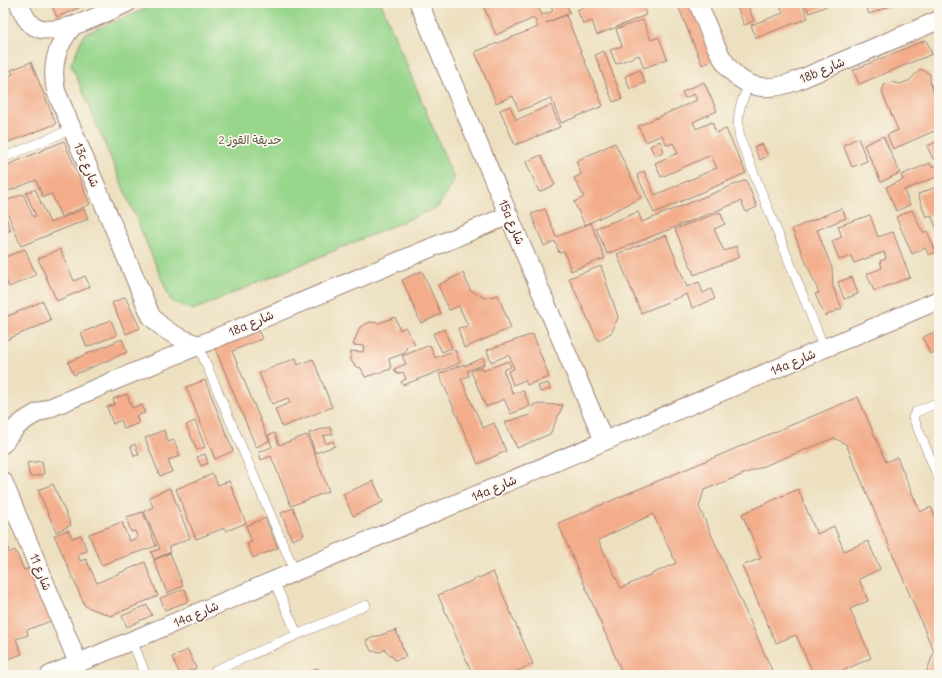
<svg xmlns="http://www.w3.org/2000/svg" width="942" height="678" viewBox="0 0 942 678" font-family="Delius,'Playpen Sans Arabic',sans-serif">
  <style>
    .green { fill: #98d68c; stroke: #717a5c }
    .building { fill: #f3ad8b; fill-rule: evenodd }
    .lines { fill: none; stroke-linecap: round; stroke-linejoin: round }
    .service-casing { stroke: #9c8076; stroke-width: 10 }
    .minor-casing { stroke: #9c8076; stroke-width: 20 }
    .service { stroke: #fff; stroke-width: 9 }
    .minor { stroke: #fff; stroke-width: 18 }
    .labels { text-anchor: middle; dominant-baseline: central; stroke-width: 3.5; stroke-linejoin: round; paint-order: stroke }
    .street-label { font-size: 12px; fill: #4a1f2b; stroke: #fbf7ec }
    .park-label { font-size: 12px; fill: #615648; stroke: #fbf7ec }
  </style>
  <rect width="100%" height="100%" fill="#fbf7ec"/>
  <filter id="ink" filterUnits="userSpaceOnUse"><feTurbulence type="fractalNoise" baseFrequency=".025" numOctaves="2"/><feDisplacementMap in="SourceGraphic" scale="8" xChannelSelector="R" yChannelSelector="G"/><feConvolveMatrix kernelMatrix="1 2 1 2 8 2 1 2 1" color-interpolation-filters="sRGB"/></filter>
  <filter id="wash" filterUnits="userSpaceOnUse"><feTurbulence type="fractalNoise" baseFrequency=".012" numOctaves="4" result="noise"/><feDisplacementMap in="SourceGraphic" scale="16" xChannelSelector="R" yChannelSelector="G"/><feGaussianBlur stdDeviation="0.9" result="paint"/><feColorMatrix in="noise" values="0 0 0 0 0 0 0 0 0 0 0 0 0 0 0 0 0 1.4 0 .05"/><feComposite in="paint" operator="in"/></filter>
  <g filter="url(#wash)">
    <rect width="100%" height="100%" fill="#ede0c0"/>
    <path class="green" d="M160 3H381L454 179 438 207 193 310 171 301 71 64 84 34Z"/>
    <g id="blocks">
      <path class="building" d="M51 3H90L57 17Z
        M482 3H536L542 15 553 11 549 3H566L570 13 546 23 566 15 603 106 561 123 551 98 519 111 513 96 496 103 475 52 538 27 534 18 496 35Z
        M594 3H642L646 15 597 35 592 21 583 24 577 10Z
        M644 3H658L646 8Z
        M677 3H691L714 60 702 65Z
        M747 3 754 21 744 25 737 7Z
        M779 3H802L808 18 756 38 751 25 783 13Z
        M805 3H834L809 13Z
        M867 3H899L869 14 865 4Z
        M643 20 651 40 659 37 667 59 644 68 639 55 616 64 610 50 622 46 616 29Z
        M926 40 932 54 859 84 853 70Z
        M604 51 622 99 613 102 595 55Z
        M31 62 56 124 3 144V117L5 116 3 111V79L13 74 11 70Z
        M920 69 930 74V82L939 106V129L893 149 887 135 898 130 882 92 884 85 892 82 899 84 909 81Z
        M640 70 645 83 630 89 625 76Z
        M704 82 717 111 693 122 696 129 712 122 716 133 726 129 746 173 654 213 637 175 644 171 655 195 717 168 711 155 661 177 655 163 678 153 673 143 667 145 662 135 646 142 638 126 697 100 694 94 685 98 682 92Z
        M551 105 560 127 515 145 500 110 510 106 516 120Z
        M883 136 900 173 881 182 864 145Z
        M858 138 867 161 852 167 843 145Z
        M64 141 90 204 61 217 52 194 43 197 36 180 6 192 3 184V167Z
        M660 141 664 151 655 156 650 146Z
        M939 141V157L933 159 927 146Z
        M615 143 641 198 585 225 574 202 584 197 574 178 581 174 576 161Z
        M762 144 768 156 760 160 754 147Z
        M541 155 555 185 539 192 526 162Z
        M930 163 932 167 939 164V176L904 190 910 205 896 211 886 187 903 180 901 175Z
        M746 180 757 207 746 212 741 201 607 254 596 228 638 212 642 222Z
        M939 186V232H938L931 215 926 217 918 194Z
        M35 189 50 223 84 209 88 219 21 246 3 202 23 194 33 217 36 216 26 193Z
        M842 208 846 218 817 230 832 268 833 287 842 308 825 316 815 294 819 293 792 229Z
        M545 209 556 237 591 223 605 258 571 271 564 251 559 253 555 241 544 246 531 214Z
        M912 210 923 233 927 231 936 252 929 255 925 248 912 254 896 217Z
        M720 212 725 224 714 229 724 251 736 246 740 257 694 275 675 229Z
        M4 213 11 230 3 233V214Z
        M870 215 878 237 893 232 910 277 874 291 867 274 882 268 880 261 886 259 884 252 854 263 851 256 839 260 832 241 842 237 838 226Z
        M666 235 687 287 699 282 703 293 711 289 715 299 692 308 687 294 641 313 617 254Z
        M25 249 36 275 9 287 3 273V258Z
        M60 249 74 281 85 276 90 287 57 301 38 259Z
        M601 266 618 317 612 332 598 341 569 278Z
        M422 271 441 314 421 323 402 280Z
        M463 273 470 290 485 298 498 295 511 328 464 348 458 328 468 326 459 306 449 310 438 285Z
        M852 277 858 294 844 299 838 282Z
        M125 297 140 328 126 334 112 303Z
        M43 301 51 321 3 341V310L5 309 8 316Z
        M395 317 400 330 405 327 415 344 407 346 405 353 389 359 391 369 365 377 361 368 355 366 350 359 351 351 363 352 364 346 353 345 360 327 370 322 379 323Z
        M111 320 117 335 87 347 81 333Z
        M257 328 262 339 232 351 269 441 256 447 214 346Z
        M444 329 452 348 442 352 433 334Z
        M939 330V350L930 354 923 337Z
        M533 334 549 377 527 385 525 380 513 385 508 371 514 369 509 355 491 362 487 350Z
        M122 339 127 352 74 375 68 362Z
        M430 345 435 358 455 350 460 363 403 385 401 382 406 379 403 372 397 374 394 369 406 364 402 356Z
        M296 358 298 365 313 359 332 407 282 427 275 409 290 403 288 398 272 404 259 373Z
        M483 358 485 364 467 371 469 376 461 379 483 428 494 423 506 451 478 464 439 374 464 364 465 366Z
        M508 361 511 367 503 370 513 394 523 390 530 406 511 414 504 399 486 407 471 371 482 367 483 371Z
        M205 380 233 451 215 459 186 387Z
        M548 383 550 389 540 392 538 386Z
        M127 394 132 408 142 405 145 413 136 416 139 423 124 429 121 420 113 424 107 407 115 404 113 399Z
        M858 397 886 462 897 457 920 512 931 507 939 527V675H921L926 673 934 652 846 444 834 438 704 490 699 507 774 675H623L558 523ZM653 514 676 563 621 588 598 540Z
        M534 404 563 405 550 434 517 448 505 422 530 415Z
        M195 421 205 447 197 450 186 425Z
        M330 427 333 434 323 436 326 444 333 441 335 446 315 453 309 433Z
        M164 430 168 442 174 440 180 456 168 460 172 472 160 476 145 438Z
        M275 433 279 445 307 435 329 491 291 506 271 456 261 460 259 452 272 447 268 435Z
        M135 444 139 455 134 456 131 446Z
        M205 454 208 463 201 466 197 457Z
        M42 461 44 474 30 477 27 463Z
        M213 474 218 485 229 481 246 523 226 531 224 528 196 539 176 489Z
        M373 481 383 502 353 516 343 494Z
        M53 484 71 525 56 532 38 490Z
        M170 488 190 538 169 547 171 552 154 559 151 552 160 549 144 511 153 507 149 497Z
        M798 489 817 534 834 526 844 551 868 541 880 569 859 579 868 601 850 609 871 658 833 675H814L796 635 776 643 742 566 761 558 742 514Z
        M293 508 304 535 292 540 281 513Z
        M143 512 156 546 101 565 89 534 122 522 129 541 138 538 135 531 131 532 126 517Z
        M265 518 278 548 253 558 247 544 252 542 246 526Z
        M68 530 72 538 81 535 87 551 78 554 80 561 86 559 97 583 145 562 158 596 111 616 85 606 54 535Z
        M3 535 9 550 3 552Z
        M15 550 24 570 32 567 53 620 27 630 28 635 16 639 22 654 3 661V563L5 562 3 555Z
        M170 553 183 586 167 593 154 560Z
        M493 572 533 664 508 675H473L438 595Z
        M185 589 189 601 165 610 160 598Z
        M147 605 152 615 127 627 122 616Z
        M396 630 406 657 395 660 385 649 381 652 371 651 366 640Z
        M188 650 196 668 180 675 172 657Z
        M315 668 338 675H312Z"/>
    </g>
  </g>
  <g filter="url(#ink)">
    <use href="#blocks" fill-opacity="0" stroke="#9c8076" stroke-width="1"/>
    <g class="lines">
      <g class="service-casing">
        <path id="service" d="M750 84C739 103 736 118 740 139L824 348
          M3 158 72 129
          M198 345 295 572
          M939 402 916 412 913 417 939 479
          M274 581 297 634
          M132 641 146 675
          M216 670 366 605"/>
      </g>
      <g class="minor-casing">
        <path id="minor" d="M19 3C22 11 25 19 31 24 52 42 106 12 127 3
          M419 3 604 441
          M698 3C718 51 731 106 796 81L939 20
          M73 26C56 46 51 65 56 91L151 316C165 332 179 338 198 345
          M3 444C11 430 21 422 35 414L509 215
          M3 481 78 663
          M50 675 939 300"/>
      </g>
      <use href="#service" class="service"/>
      <use href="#minor" class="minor"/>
    </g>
  </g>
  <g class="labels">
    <g class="street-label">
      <text transform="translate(822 70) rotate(-23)">18b شارع</text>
      <text transform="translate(87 165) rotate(67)">13c شارع</text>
      <text transform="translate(512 222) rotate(67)">15a شارع</text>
      <text transform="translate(251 323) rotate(-23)">18a شارع</text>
      <text transform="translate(793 362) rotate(-23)">14a شارع</text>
      <text transform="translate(494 488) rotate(-23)">14a شارع</text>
      <text transform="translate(41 572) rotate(68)">شارع 11</text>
      <text transform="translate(196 614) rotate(-23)">14a شارع</text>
    </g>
    <g class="park-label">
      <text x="250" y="139">حديقة القوز 2</text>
    </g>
  </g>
  <rect width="942" height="678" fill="none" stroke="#fbf7ec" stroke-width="16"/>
</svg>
